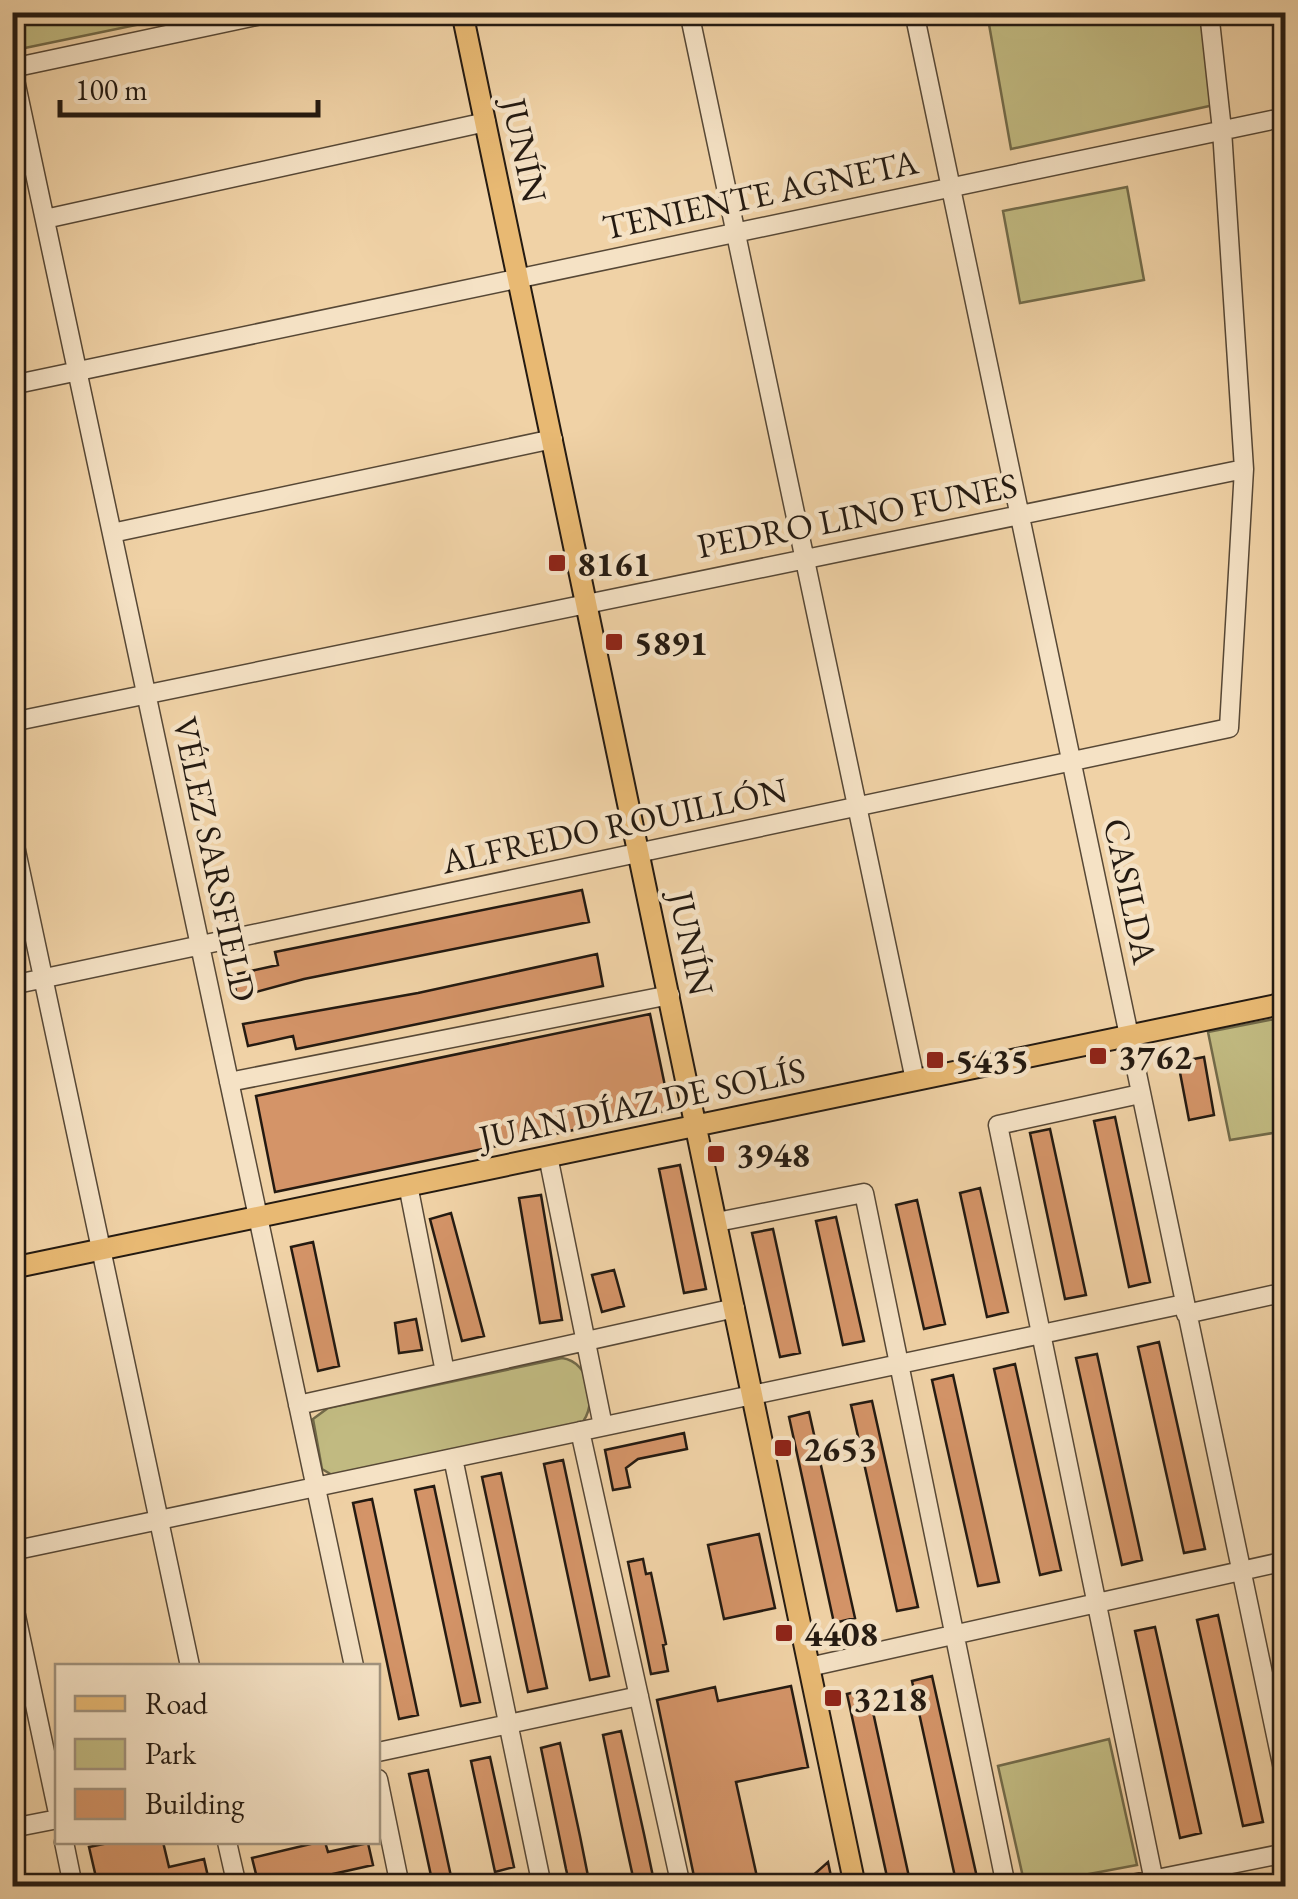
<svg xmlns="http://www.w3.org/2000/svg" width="1298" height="1899" viewBox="0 0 1298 1899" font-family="'EB Garamond',serif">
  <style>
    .green { fill: #c1ba81; stroke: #726a49; stroke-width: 2.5 }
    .building { fill: #d49468; stroke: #241a11; stroke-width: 2.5 }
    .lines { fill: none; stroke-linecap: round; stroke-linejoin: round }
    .minor-casing { stroke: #574836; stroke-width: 21 }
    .major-casing { stroke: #241a11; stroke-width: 24 }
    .minor { stroke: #f5e2c5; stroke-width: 18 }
    .major { stroke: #e8b973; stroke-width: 20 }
    .poi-dot { fill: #8f2418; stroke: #f5e2c5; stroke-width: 4 }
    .labels { text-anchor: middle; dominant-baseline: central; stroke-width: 9; stroke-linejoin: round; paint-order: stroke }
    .street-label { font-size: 35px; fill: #241a11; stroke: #f5e2c5 }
    .poi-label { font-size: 35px; font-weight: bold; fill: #241a11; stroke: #f5e2c5; text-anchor: start }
  </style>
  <rect width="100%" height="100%" fill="#f0d2a6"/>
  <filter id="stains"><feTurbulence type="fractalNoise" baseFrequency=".002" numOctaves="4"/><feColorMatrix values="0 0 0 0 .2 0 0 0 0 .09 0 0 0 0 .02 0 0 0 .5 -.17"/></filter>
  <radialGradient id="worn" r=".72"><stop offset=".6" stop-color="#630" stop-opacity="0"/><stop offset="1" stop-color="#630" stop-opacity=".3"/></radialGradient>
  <path class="green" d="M13 12H194V13L20 49Z
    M987 13H1200L1214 105 1011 149Z
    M1127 187 1144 280 1020 303 1003 211Z
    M1285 1017V1131L1230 1140 1208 1032Z
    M562 1358C591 1362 598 1405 581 1424L332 1475 322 1469 313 1419 328 1408Z
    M1109 1739 1137 1865 1025 1886 998 1766Z"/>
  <path class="building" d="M582 890 589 922 304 979 237 997 233 975 278 965 275 952Z
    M597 954 603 986 296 1049 293 1036 248 1046 243 1024 418 993Z
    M650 1014 670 1110 275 1192 256 1096Z
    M1204 1057 1214 1115 1189 1120 1178 1062Z
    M1115 1117 1150 1282 1129 1287 1094 1121Z
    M1050 1129 1086 1295 1065 1299 1030 1133Z
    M680 1165 706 1289 684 1293 659 1169Z
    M980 1188 1008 1312 987 1317 960 1193Z
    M541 1195 562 1320 540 1323 519 1198Z
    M917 1200 945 1324 924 1329 896 1205Z
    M451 1213 484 1336 462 1341 430 1219Z
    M836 1217 864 1341 843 1345 816 1221Z
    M773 1229 800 1353 780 1357 752 1233Z
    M313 1242 339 1366 318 1371 291 1247Z
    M614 1270 624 1306 602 1312 592 1275Z
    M416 1319 422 1350 399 1353 395 1323Z
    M1159 1342 1205 1549 1184 1553 1138 1347Z
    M1097 1354 1142 1560 1122 1565 1076 1358Z
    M1015 1364 1061 1570 1040 1575 994 1369Z
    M953 1375 999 1582 978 1586 932 1380Z
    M872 1401 918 1607 897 1611 851 1405Z
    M809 1412 855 1618 834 1623 789 1417Z
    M684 1433 687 1449 638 1459 626 1468 630 1487 613 1490 605 1450Z
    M563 1460 609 1676 590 1680 544 1464Z
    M501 1473 547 1688 528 1692 482 1477Z
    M434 1486 480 1702 461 1706 415 1490Z
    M372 1499 418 1715 399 1719 353 1503Z
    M759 1534 775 1608 724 1619 708 1545Z
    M643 1559 646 1574 651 1573 666 1644 663 1645 668 1671 651 1674 628 1562Z
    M1218 1615 1263 1822 1243 1826 1197 1620Z
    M1155 1627 1201 1833 1180 1838 1135 1631Z
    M932 1676 978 1882 960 1886H957L912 1681Z
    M791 1686 808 1767 736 1782 759 1886H696L657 1700 715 1687 718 1701Z
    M868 1689 895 1813 911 1886H889L847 1694Z
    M621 1731 644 1834 655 1886H635L622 1827 603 1735Z
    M560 1743 580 1836 590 1886H570L566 1869 541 1748Z
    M490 1757 514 1867 495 1872 471 1761Z
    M428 1770 452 1881 433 1885 409 1774Z
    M113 1842H163L169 1867 204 1859 209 1881 185 1886H98L89 1847Z
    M319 1842H325L328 1852 368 1843 373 1865 333 1874 336 1886H259L252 1858Z
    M828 1862 833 1886H801Z"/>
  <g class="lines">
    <g class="minor-casing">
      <path id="minor" d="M689 12 915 1080
        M914 12 1286 1783
        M12 66 354 1666
        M12 68 275 12
        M45 219 486 122
        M12 385 1286 117
        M112 533 553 439
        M12 722 1244 469
        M12 832 190 1666
        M12 985 1229 728 1244 469 1222 130 1209 12
        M229 1082 670 995
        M1140 1094 998 1125 1155 1886
        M548 1156 603 1426
        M408 1185 445 1372
        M717 1222 864 1193 1006 1886
        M1186 1314 1286 1292
        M298 1405 735 1308
        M580 1431 681 1886
        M453 1458 542 1886
        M12 1551 1184 1304
        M12 1597 58 1813
        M809 1667 1286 1561
        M378 1752 639 1696
        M378 1779 400 1886
        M12 1828 58 1819
        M64 1842 73 1886
        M227 1842 237 1886
        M1122 1886 1286 1853"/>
    </g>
    <g class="major-casing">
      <path id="major" d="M462 12 855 1886
        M12 1268 1286 1003"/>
    </g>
    <use href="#minor" class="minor"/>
    <use href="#major" class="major"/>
  </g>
  <g class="poi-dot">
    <rect x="547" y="553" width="20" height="20" rx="5"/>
    <rect x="604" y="632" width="20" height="20" rx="5"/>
    <rect x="1088" y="1046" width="20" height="20" rx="5"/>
    <rect x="925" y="1050" width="20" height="20" rx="5"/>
    <rect x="706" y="1144" width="20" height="20" rx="5"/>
    <rect x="773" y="1438" width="20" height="20" rx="5"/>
    <rect x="774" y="1623" width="20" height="20" rx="5"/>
    <rect x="823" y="1688" width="20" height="20" rx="5"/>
  </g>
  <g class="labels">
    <g class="street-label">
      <text transform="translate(525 150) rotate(78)">JUNÍN</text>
      <text transform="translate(760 194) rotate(-12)">TENIENTE AGNETA</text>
      <text transform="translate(857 515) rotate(-11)">PEDRO LINO FUNES</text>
      <text transform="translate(614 825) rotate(-12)">ALFREDO ROUILLÓN</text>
      <text transform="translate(215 859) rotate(78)">VÉLEZ SARSFIELD</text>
      <text transform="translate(1131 891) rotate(78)">CASILDA</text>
      <text transform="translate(692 943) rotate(78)">JUNÍN</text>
      <text transform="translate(642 1103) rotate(-12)">JUAN DÍAZ DE SOLÍS</text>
    </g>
    <g class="poi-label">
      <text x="577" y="563">8161</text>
      <text x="634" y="642">5891</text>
      <text x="1118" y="1056">3762</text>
      <text x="955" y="1060">5435</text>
      <text x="736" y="1154">3948</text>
      <text x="803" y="1448">2653</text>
      <text x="804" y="1633">4408</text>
      <text x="853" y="1698">3218</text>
    </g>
  </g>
  <rect width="1298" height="1899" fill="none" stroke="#f0d2a6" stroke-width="50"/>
  <rect x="15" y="15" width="1268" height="1869" fill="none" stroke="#241a11" stroke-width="5"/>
  <rect x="25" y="25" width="1248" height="1849" fill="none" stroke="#241a11" stroke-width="2.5"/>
  <rect x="55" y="1664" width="325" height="180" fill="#f5e2c5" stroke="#a1927d" stroke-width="2.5"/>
  <rect x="75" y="1696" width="50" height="15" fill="#e8b973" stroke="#a1927d" stroke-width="2.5"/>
  <text x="145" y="1714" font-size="30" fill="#241a11">Road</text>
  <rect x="75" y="1739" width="50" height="30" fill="#c1ba81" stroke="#a1927d" stroke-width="2.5"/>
  <text x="145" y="1764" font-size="30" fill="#241a11">Park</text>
  <rect x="75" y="1789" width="50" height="30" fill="#d49468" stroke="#a1927d" stroke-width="2.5"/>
  <text x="145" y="1814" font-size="30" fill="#241a11">Building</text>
  <path d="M60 100v15h258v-15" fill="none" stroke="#241a11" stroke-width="5"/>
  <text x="75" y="100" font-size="30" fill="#241a11" stroke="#f5e2c5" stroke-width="8" paint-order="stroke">100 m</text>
  <rect width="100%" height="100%" filter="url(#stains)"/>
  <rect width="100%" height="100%" fill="url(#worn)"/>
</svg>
